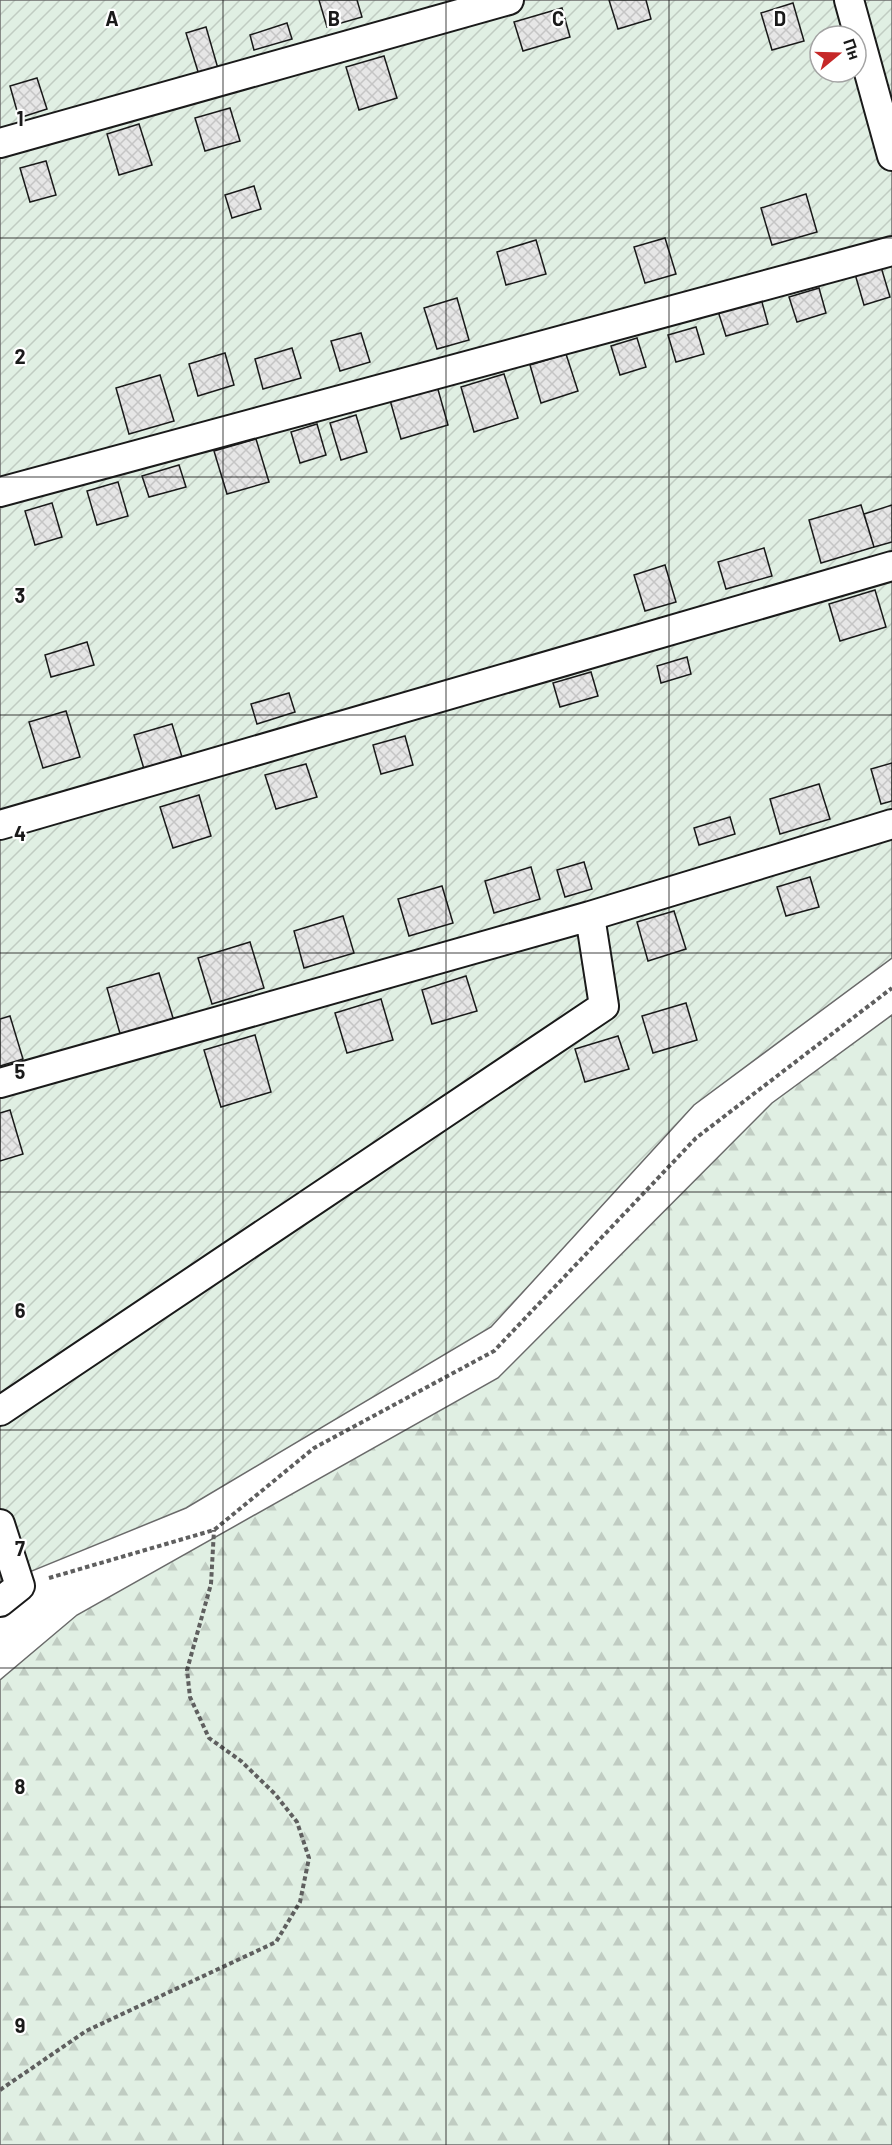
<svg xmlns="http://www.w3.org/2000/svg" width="892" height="2145" viewBox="0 0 892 2145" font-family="Barlow,sans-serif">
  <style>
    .forest { fill: url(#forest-firs); stroke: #6a6a6a; stroke-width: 1.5 }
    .garden { fill: url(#garden-furrows); stroke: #6a6a6a; stroke-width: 1.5; fill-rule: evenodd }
    .building { fill: url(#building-cross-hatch); stroke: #1a1a1a; stroke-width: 1.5 }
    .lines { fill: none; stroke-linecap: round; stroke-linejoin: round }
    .street-casing { stroke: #1a1a1a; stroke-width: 32 }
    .path { stroke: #5f5f5f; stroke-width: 4; stroke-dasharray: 4.5 3; stroke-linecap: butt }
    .street { stroke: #fff; stroke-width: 28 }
    .grid { fill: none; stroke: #1a1a1a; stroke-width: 1.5; stroke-opacity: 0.55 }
    .grid-label { font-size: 20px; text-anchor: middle; font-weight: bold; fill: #1a1a1a; stroke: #fff; stroke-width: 4.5; stroke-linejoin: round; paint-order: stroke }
  </style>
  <defs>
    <pattern id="forest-firs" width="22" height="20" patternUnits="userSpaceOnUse" patternTransform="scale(1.5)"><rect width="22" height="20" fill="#e0efe3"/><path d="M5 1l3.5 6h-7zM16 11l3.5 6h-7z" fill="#c0ccc2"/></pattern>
    <pattern id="garden-furrows" width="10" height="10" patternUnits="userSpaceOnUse" patternTransform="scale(1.5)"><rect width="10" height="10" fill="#e0efe3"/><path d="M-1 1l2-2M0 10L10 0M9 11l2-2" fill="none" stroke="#c0ccc2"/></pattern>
    <pattern id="building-cross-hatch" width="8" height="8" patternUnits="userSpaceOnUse" patternTransform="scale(1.5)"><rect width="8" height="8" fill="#e6e6e6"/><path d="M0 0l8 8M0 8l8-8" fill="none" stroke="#c5c5c5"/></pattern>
  </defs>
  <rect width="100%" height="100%" fill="#fff"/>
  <path class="forest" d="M892 1015V2145H0V1680L77 1615 498 1378 772 1103Z"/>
  <path class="garden" d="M0 0H892V958L694 1105 491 1327 186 1508 0 1584ZM820 36H856V72H820Z"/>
  <path class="building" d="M319 0H357L362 17 327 27Z
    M609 0H646L651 19 618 29Z
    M793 3 804 41 772 50 761 13Z
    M562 8 570 37 523 51 514 22Z
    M287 23 292 39 254 50 250 35Z
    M206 27 219 72 200 78 186 33Z
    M384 56 397 98 359 110 346 67Z
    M37 78 47 109 19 118 10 86Z
    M230 108 240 141 205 151 195 118Z
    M139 124 152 165 119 175 107 134Z
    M46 161 56 195 30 202 20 168Z
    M254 186 261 209 232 218 225 195Z
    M806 194 817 232 772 245 761 208Z
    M665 238 676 274 645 283 634 247Z
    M536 240 546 274 506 285 497 252Z
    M881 267 890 297 864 305 855 274Z
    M819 288 826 313 797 322 789 297Z
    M760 295 768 324 726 336 717 308Z
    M457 298 469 340 437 349 424 308Z
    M696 327 704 354 676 362 668 335Z
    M361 333 370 362 340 371 331 341Z
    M637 338 646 367 620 375 611 346Z
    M292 348 301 378 263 389 255 359Z
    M225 353 234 385 198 396 189 364Z
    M566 354 578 391 541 403 530 365Z
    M504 374 518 418 474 432 461 387Z
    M160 375 174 421 129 434 116 388Z
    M437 386 448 425 401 439 390 400Z
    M356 415 367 452 341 460 330 423Z
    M317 424 326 455 300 463 291 432Z
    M256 439 269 482 227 494 214 451Z
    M179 465 186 487 149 497 142 476Z
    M118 482 128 516 97 525 87 491Z
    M52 503 62 537 35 545 25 511Z
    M861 505 874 547 821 563 809 520Z
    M892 505V542L874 547 864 514Z
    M764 548 772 576 726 589 718 562Z
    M665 565 676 602 645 611 634 575Z
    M875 590 886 627 840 641 829 604Z
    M87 642 94 665 51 677 45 655Z
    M687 657 691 674 661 683 657 666Z
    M591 672 598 696 560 707 553 683Z
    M289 693 295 712 257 724 251 704Z
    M66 711 80 757 43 768 29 722Z
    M172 724 182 757 144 769 134 735Z
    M405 736 413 765 381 774 373 745Z
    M892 763V801L881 804 871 769Z
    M306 764 317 797 276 809 265 775Z
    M819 784 830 819 780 834 770 799Z
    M199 795 211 836 173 848 160 807Z
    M730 817 735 834 699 845 694 828Z
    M584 862 592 889 565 897 557 870Z
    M531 867 540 899 494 913 485 881Z
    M810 877 819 907 786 916 777 887Z
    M442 886 453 923 409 936 398 899Z
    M674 911 686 949 648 961 637 922Z
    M343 916 354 953 304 968 294 931Z
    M250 942 264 988 212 1004 198 958Z
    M159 973 174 1021 121 1037 107 988Z
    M466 976 477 1011 432 1024 422 990Z
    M381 999 393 1040 347 1053 335 1013Z
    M686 1003 697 1040 653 1053 642 1016Z
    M10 1016 23 1059 0 1066V1019Z
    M255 1035 271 1092 221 1107 204 1050Z
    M618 1036 629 1069 585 1082 575 1049Z
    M10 1110 23 1154 0 1161V1113Z"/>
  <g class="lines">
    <g class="street-casing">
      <path id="street" d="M849 0 892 156
        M0 143 509 0
        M0 492 892 251
        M0 825 892 566
        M0 1083 590 916
        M0 1411 604 1006 590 916 892 824
        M0 1524 20 1586 0 1602"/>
    </g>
    <path class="path" d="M49 1578 214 1530 314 1448 494 1351 696 1138 892 988
      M0 2090 86 2031 276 1942 300 1902 309 1858 297 1822 275 1794 241 1761 209 1738 190 1697 187 1670 211 1584 214 1530"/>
    <use href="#street" class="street"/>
  </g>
  <path class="grid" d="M223 0V2145M446 0V2145M669 0V2145M0 238H892M0 477H892M0 715H892M0 953H892M0 1192H892M0 1430H892M0 1668H892M0 1907H892"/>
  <g class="grid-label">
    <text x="112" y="26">A</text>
    <text x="334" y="26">B</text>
    <text x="558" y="26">C</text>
    <text x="780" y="26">D</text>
    <text x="20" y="126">1</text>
    <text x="20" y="364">2</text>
    <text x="20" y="603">3</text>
    <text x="20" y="841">4</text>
    <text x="20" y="1079">5</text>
    <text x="20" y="1318">6</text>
    <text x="20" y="1556">7</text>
    <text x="20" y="1794">8</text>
    <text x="20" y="2033">9</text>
  </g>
  <g transform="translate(838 54) rotate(71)"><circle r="28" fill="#ffffff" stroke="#a3a3a3" stroke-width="1.5"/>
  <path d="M0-4.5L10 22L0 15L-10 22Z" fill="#c62828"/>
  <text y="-9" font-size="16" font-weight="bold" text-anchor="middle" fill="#1a1a1a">Пн</text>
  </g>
</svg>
